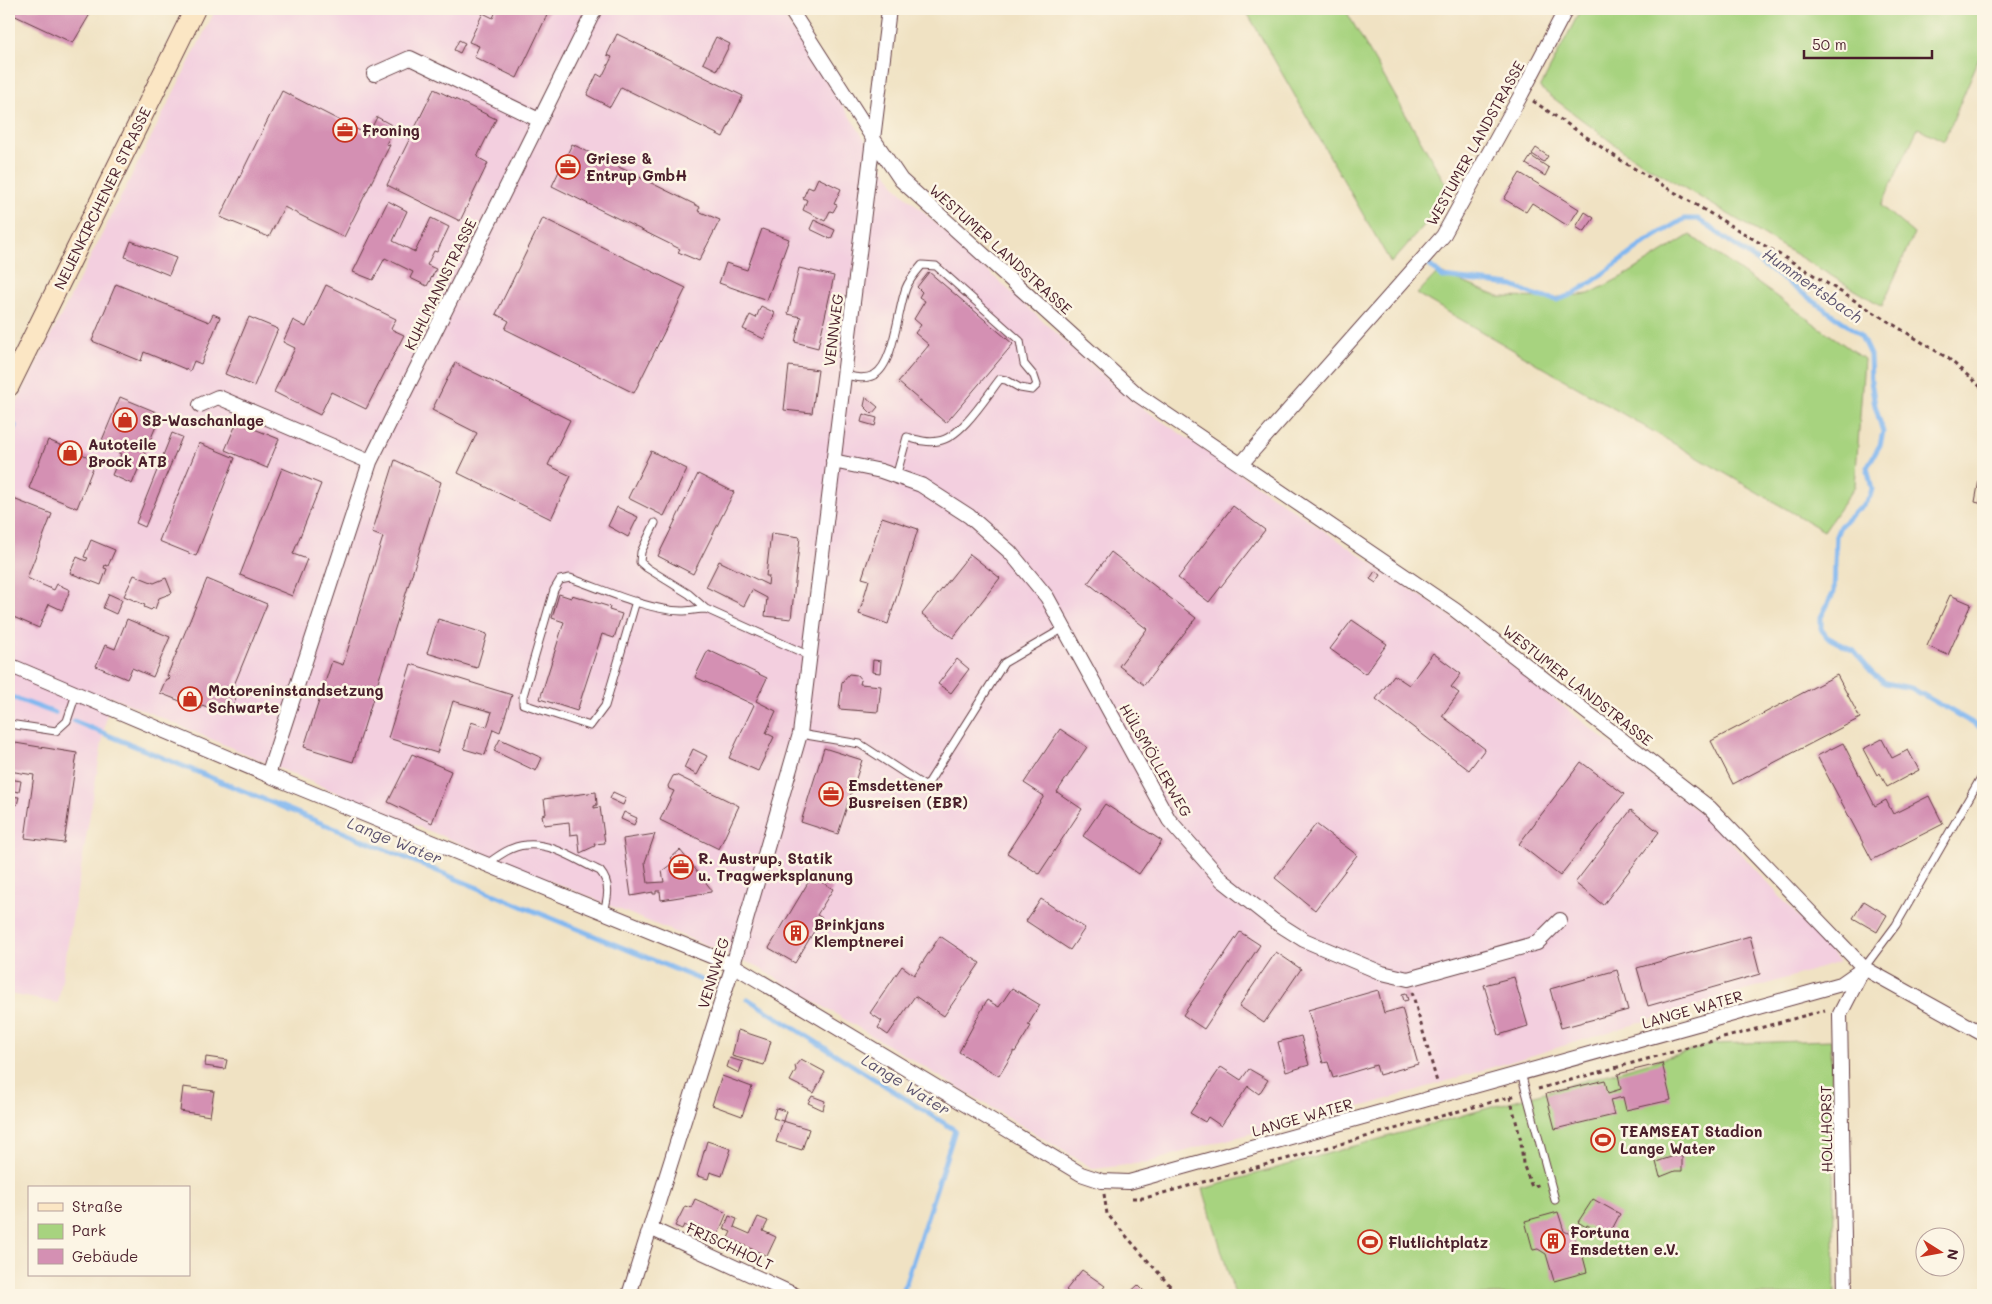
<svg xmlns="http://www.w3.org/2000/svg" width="1992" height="1304" viewBox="0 0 1992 1304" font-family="Mali,sans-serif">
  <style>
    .built { fill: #f3cfdf }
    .green { fill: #a7d37f; stroke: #787955 }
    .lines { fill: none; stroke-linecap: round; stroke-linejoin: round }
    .stream { stroke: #81b7f0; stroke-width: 5 }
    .building { fill: #d490b3 }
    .service-casing { stroke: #633c42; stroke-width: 9 }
    .minor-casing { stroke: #633c42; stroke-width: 16 }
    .secondary-casing { stroke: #633c42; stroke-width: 22 }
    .path { stroke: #633c42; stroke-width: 3; stroke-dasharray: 4 4; stroke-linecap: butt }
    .service { stroke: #fff; stroke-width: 7 }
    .minor { stroke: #fff; stroke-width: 14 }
    .secondary { stroke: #fbe6c4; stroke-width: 20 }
    .labels { text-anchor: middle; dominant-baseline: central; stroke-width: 5; stroke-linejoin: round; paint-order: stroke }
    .poi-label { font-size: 15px; font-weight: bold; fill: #4a1f2b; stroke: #fcf5e5; text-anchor: start }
    .street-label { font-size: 15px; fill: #4a1f2b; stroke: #fcf5e5 }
    .water-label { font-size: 16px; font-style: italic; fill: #5d5470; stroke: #fcf5e5 }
  </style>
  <rect width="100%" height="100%" fill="#fcf5e5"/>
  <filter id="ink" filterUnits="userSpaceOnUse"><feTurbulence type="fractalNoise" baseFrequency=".02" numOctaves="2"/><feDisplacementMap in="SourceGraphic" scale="10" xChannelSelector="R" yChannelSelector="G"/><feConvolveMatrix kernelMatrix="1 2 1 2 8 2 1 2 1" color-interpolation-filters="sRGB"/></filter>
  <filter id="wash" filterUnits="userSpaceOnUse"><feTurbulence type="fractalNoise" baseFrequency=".0096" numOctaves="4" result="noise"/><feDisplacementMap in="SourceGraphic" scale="20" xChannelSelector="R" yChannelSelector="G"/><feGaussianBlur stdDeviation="1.12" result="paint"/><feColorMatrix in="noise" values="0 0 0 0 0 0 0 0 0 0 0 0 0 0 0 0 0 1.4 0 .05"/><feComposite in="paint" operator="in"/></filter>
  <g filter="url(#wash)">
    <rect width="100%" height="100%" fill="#f0e2c3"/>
    <path class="built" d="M216 9H779L897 188 1090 364 1144 409 1449 615 1642 769 1710 820 1840 962 1371 1104 1206 1145 1150 1162 1094 1169 754 965 342 795 110 696 58 1003 9 994V418Z"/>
    <path class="green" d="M1245 9H1345L1448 188 1427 222 1391 263Z
      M1581 9H1983V49L1944 141 1918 128 1881 206 1914 234 1882 306 1626 153 1540 88Z
      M1690 235 1864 359 1855 486 1824 531 1417 294 1438 272 1499 297 1551 298 1589 294 1629 273Z
      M1831 1040 1835 1295H1235L1203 1189 1714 1044Z"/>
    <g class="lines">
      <path class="stream" d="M1429 265 1443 277 1510 285 1537 296 1558 300 1573 294 1592 282 1647 241 1684 219H1698L1860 334 1870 355 1871 381 1875 405 1883 432 1880 445 1867 467 1872 489 1870 496 1866 502 1840 526 1836 536 1834 592 1821 617V629L1827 637 1854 651 1873 674 1885 683 1911 688 1983 729
        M9 440 15 426
        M9 696 55 713
        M74 721 706 982
        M748 999 955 1130 902 1295"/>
    </g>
    <g id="blocks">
      <path class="building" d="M9 9H93L73 43 9 13Z
        M497 9H550L517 78 474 57 479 46 469 42 483 13 493 18Z
        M617 34 743 96 723 137 621 87 610 107 587 95 597 74 602 77 612 57 607 55Z
        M716 37 730 44 717 70 703 63Z
        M459 40 465 43 460 53 454 50Z
        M434 89 496 119 477 157 488 163 460 221 387 185Z
        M282 91 368 135 377 117 395 127 386 144 390 145 344 237 284 207 269 237 220 217Z
        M572 144 700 207 698 211 720 220 699 261 678 252 680 249 552 186Z
        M1536 148 1548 156 1544 162 1532 154Z
        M1531 156 1549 168 1545 176 1526 164Z
        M1520 173 1579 209 1568 226 1532 203 1526 212 1504 199Z
        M818 178 841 189 834 204 837 205 833 212 830 211 825 221 803 210 807 200 803 198 808 187 813 189Z
        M388 201 407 211 393 241 415 252 431 218 449 227 437 252 434 251 427 265 436 269 427 286 410 278 413 272 385 258 373 280 353 272Z
        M1585 212 1594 218 1584 232 1576 227Z
        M543 218 686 288 634 393 505 329 509 321 496 314Z
        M814 220 835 230 831 239 810 229Z
        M762 229 789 239 767 300 719 283 726 263 747 270Z
        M131 241 176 258 169 275 125 257Z
        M799 268 834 276 818 348 795 342 801 317 788 314Z
        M929 272 1013 344 946 423 898 382 929 345 915 333 921 325 914 319 925 301 919 297 922 292 917 287Z
        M116 284 209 322 213 314 220 317 201 364 194 361 190 371 144 352 141 361 92 341Z
        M326 285 396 319 391 329 404 335 366 409 331 392 320 415 274 392 295 348 283 342 293 320 306 327Z
        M761 306 775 313 764 339 743 329 750 315 756 318Z
        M249 317 278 329 254 386 225 374Z
        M455 363 570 420 548 465 571 476 551 519 458 473 477 433 432 410Z
        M789 366 818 370 812 413 784 410Z
        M120 397 161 414 132 484 112 475 121 454 100 445Z
        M866 397 878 407 872 414 864 406Z
        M863 414 877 418 875 426 861 422Z
        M237 422 279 439 267 468 225 450Z
        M172 433 182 437 145 527 136 523Z
        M48 440 96 460 77 508 29 488Z
        M199 443 235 458 196 556 159 541Z
        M651 451 687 469 664 516 628 498Z
        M395 460 441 482 353 762 304 747 332 661 343 665 383 537 372 533Z
        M282 468 321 484 293 554 307 559 292 596 240 575Z
        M698 474 734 492 693 574 658 556Z
        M1979 480 1983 481V504L1975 502Z
        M11 498 52 514 27 578 54 590 57 584 70 590 62 610 49 604 39 628 11 616 9 622V504Z
        M1233 506 1265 530 1209 602 1178 578Z
        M617 507 638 517 628 537 608 526Z
        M882 517 918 529 888 624 859 614 869 580 862 578Z
        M771 533 800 537 791 619 765 616 767 598 752 590 744 606 706 587 719 561 768 585 769 576H766Z
        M91 540 115 550 108 566 105 565 104 568 107 569 101 585 70 573 77 557 86 561 88 558 84 557Z
        M1111 552 1196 618 1144 685 1119 666 1147 629 1088 583Z
        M970 554 1000 578 953 638 922 614Z
        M1375 571 1381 575 1376 583 1370 579Z
        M134 575 154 583 166 578 172 593 159 598 155 609 153 608 151 610 144 607 145 605 124 596Z
        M207 579 267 604 230 695 236 698 232 709 213 701 210 708 202 705 200 709 160 693 166 679 169 680 170 677 167 676Z
        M109 594 122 600 116 614 103 608Z
        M559 594 571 598 572 595 610 607 609 610 622 614 614 638 602 634 577 711 540 699 564 622 552 618Z
        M1950 595 1971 604 1948 655 1927 646Z
        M127 619 170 637 153 677 132 668 127 679 96 666 105 645 115 649Z
        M438 619 487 634 477 668 427 653Z
        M1352 620 1387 644 1365 674 1330 649Z
        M708 650 767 678 756 701 776 711 766 733 774 737 758 771 729 758 754 705 695 677Z
        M1433 653 1461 674 1451 687 1459 693 1442 716 1485 749 1469 770 1376 699 1394 675 1409 685Z
        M957 659 969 669 951 693 938 684Z
        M873 660 881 661 880 673 872 672Z
        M411 664 512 695 500 732 493 729 485 755 464 749 471 722 487 727 492 712 453 701 437 753 388 738Z
        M849 674 857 675 861 680 860 684 881 686 878 712 839 709 842 682Z
        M1837 675 1860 718 1733 784 1711 741Z
        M1060 729 1087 747 1057 792 1082 809 1039 874 1007 853 1044 796 1024 783Z
        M500 739 542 758 536 771 494 751Z
        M1882 739 1892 758 1908 750 1919 770 1887 787 1880 773 1877 775 1863 749Z
        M9 742 77 753 64 843 25 838 34 775 9 771Z
        M1843 743 1875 806 1886 800 1893 814 1929 796 1943 824 1872 860 1817 756Z
        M824 748 862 760 838 834 801 822Z
        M693 749 707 756 697 775 684 768Z
        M412 754 451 771 432 823 388 802Z
        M1581 762 1624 794 1560 876 1519 844Z
        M676 775 739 806 719 849 660 820 674 791 669 789 668 786 673 776Z
        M9 779 21 781 19 792 9 790Z
        M596 792 597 805 594 806V808L600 807 605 843 594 844 595 846 580 853 578 834 570 835 569 822 544 825 542 815 546 814 544 799Z
        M613 792 626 798 623 805 610 799Z
        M9 796 19 797 17 805 9 804Z
        M1105 804 1162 841 1139 874 1083 836Z
        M1631 810 1659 832 1603 905 1575 883Z
        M624 812 637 818 634 825 621 819Z
        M1316 824 1357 855 1315 910 1275 878Z
        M655 834 645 862 648 883 664 882 662 871 674 862 671 858 680 850 711 889V892L661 900 660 891H656V894H653V892L631 896 623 839Z
        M812 876 833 889 817 915 822 918 795 963 769 948Z
        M1041 899 1085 928 1070 950 1026 921Z
        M1864 901 1887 915 1877 932 1853 918Z
        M1240 932 1260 945 1204 1029 1183 1015Z
        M940 936 980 963 944 1016 915 996 888 1035 878 1028 882 1021 870 1013 902 966 914 975Z
        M1750 936 1760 974 1648 1006 1637 968Z
        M1276 952 1301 969 1264 1023 1239 1006Z
        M1617 970 1628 1010 1561 1028 1550 989Z
        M1514 977 1528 1026 1499 1035 1484 985Z
        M1012 988 1040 1005 1028 1025 1031 1026 1015 1052 1013 1051V1053L999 1076 959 1052 987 1000 999 1007Z
        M1378 990 1384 1013 1402 1008 1418 1064 1379 1075 1376 1065 1333 1078 1328 1062 1323 1063 1308 1010Z
        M1406 993 1408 1000 1404 1001 1402 994Z
        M738 1030 771 1041 764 1065 732 1056Z
        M1301 1036 1309 1065 1286 1072 1278 1042Z
        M206 1057 227 1060 225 1069 205 1066Z
        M730 1058 743 1062 739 1073 727 1067Z
        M801 1059 825 1072 814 1093 790 1081 796 1070 795 1066Z
        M1662 1063 1671 1100 1626 1110 1623 1097 1610 1100 1614 1115 1555 1129 1546 1094 1605 1080 1608 1093 1621 1089 1618 1074Z
        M1221 1067 1241 1080 1249 1069 1268 1080 1259 1094 1248 1086 1221 1126 1208 1117 1205 1122 1190 1113Z
        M722 1076 752 1087 742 1116 712 1105Z
        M183 1087 214 1091 210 1116 180 1111Z
        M812 1096 825 1101 823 1110 808 1103Z
        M776 1108 786 1111 783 1121 773 1118Z
        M783 1121 809 1129 802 1150 776 1142Z
        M707 1141 731 1149 722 1176 710 1172 708 1179 697 1176Z
        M1674 1156H1682V1171H1675L1660 1177 1656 1162Z
        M695 1199 727 1213 716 1239 684 1225 682 1229 675 1226 685 1206 691 1208Z
        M1593 1199 1620 1214 1608 1237 1587 1225 1586 1227 1578 1222Z
        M1558 1212 1564 1231 1568 1233 1573 1232 1577 1249 1573 1250 1572 1252 1577 1255 1582 1253 1587 1272 1554 1281 1546 1254 1538 1249 1533 1250 1525 1221Z
        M729 1216 737 1219 734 1227 750 1234 758 1217 768 1221 763 1231 776 1237 767 1256 728 1238 731 1232 724 1229Z
        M1082 1270 1105 1286 1098 1295H1072L1066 1290Z
        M1138 1285 1148 1295H1127Z"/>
    </g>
  </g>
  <g filter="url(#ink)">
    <use href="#blocks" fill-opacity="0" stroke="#633c42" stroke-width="1"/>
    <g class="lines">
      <g class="service-casing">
        <path id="service" d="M844 375C854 377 864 380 874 375 894 365 898 308 906 288 909 280 916 272 922 265L936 266 1020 341 1024 364 1034 376 1037 385 1032 390 1020 388 1006 380 1000 379C986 397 961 438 938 441 927 443 918 440 907 437L896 477
          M655 523 641 552 640 562 647 568 689 594 706 609 810 656
          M636 601 605 706 590 726 523 704V696L554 590 560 580 570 578C605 590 646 610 682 611 690 611 698 609 706 609
          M9 724 56 731 67 721 76 694
          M800 734 860 744 926 787 1004 663 1064 628
          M487 864C498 856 511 846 526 845 551 842 578 861 600 871 611 884 608 897 604 912
          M1864 968 1896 925 1983 774
          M1521 1073 1555 1200"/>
      </g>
      <g class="minor-casing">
        <path id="minor" d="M790 9 874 140 901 180 1138 395 1455 610 1710 808 1864 968 1983 1034
          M374 74 410 58 539 120
          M200 405 218 397 370 462
          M833 461 881 471 921 485 969 516 1010 552 1047 597 1169 820 1222 880 1274 921 1304 940 1382 973 1408 979 1537 943 1560 920
          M1241 464 1443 236 1522 93 1566 9
          M9 665 268 775 733 965 1081 1174 1102 1181 1129 1182 1841 984 1864 968
          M268 775 370 462 595 9
          M650 1228 795 1295
          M629 1295 733 965 800 734 889 9
          M1845 1295 1840 1014 1862 971"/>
      </g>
      <g class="secondary-casing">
        <path id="secondary" d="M9 386 195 9"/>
      </g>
      <path class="path" d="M1533 101 1625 163 1799 266 1949 359 1983 389
        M1412 992 1437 1082
        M1538 1089 1825 1010
        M1510 1097 1521 1141 1523 1164 1532 1187 1540 1184
        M1104 1194 1107 1214 1178 1295
        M1132 1198H1145L1517 1095"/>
      <use href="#service" class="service"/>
      <use href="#minor" class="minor"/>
      <use href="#secondary" class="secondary"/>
    </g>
  </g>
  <defs>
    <g id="office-ring" transform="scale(1.25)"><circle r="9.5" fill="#fcf5e5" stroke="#c8321e" stroke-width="1.5"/><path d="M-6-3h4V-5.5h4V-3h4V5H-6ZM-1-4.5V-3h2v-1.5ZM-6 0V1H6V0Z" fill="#c8321e"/></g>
    <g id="shop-ring" transform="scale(1.25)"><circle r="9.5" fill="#fcf5e5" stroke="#c8321e" stroke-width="1.5"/><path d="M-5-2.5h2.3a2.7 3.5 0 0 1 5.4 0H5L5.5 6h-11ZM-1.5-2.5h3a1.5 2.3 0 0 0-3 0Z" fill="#c8321e"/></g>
    <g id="building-ring" transform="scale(1.25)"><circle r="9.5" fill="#fcf5e5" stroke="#c8321e" stroke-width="1.5"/><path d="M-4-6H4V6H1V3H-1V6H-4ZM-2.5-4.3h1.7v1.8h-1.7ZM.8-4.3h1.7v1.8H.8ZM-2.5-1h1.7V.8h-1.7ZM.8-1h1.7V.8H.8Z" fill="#c8321e"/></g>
    <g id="stadium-ring" transform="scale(1.25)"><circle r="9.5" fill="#fcf5e5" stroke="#c8321e" stroke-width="1.5"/><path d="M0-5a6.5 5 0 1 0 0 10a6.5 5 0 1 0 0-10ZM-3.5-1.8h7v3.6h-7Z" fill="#c8321e"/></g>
  </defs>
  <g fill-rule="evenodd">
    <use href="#office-ring" x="345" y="130"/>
    <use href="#office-ring" x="568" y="167"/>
    <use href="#shop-ring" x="125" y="420"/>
    <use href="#shop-ring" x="70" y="453"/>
    <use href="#shop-ring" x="190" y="699"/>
    <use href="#office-ring" x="831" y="794"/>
    <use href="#office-ring" x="681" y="867"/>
    <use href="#building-ring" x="796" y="933"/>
    <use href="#stadium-ring" x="1603" y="1140"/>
    <use href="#building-ring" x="1553" y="1241"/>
    <use href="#stadium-ring" x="1370" y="1242"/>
  </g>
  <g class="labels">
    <g class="poi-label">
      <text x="362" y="130">Froning</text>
      <text x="586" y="158">Griese &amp;<tspan x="586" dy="17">Entrup GmbH</tspan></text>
      <text x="142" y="420">SB-Waschanlage</text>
      <text x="88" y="444">Autoteile<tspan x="88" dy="17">Brock ATB</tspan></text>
      <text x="208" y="690">Motoreninstandsetzung<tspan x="208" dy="17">Schwarte</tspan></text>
      <text x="848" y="785">Emsdettener<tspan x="848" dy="17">Busreisen (EBR)</tspan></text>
      <text x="698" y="858">R. Austrup, Statik<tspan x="698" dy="17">u. Tragwerksplanung</tspan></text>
      <text x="814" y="924">Brinkjans<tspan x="814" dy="17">Klemptnerei</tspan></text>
      <text x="1620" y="1131">TEAMSEAT Stadion<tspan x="1620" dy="17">Lange Water</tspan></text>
      <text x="1570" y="1232">Fortuna<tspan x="1570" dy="17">Emsdetten e.V.</tspan></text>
      <text x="1388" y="1242">Flutlichtplatz</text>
    </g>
    <g class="street-label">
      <text transform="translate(1475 143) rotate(-61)">WESTUMER LANDSTRASSE</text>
      <text transform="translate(102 198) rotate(-64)">NEUENKIRCHENER STRASSE</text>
      <text transform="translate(1001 249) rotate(42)">WESTUMER LANDSTRASSE</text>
      <text transform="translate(440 284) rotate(-64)">KUHLMANNSTRASSE</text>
      <text transform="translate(833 330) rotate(-83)">VENNWEG</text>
      <text transform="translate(1578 685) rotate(38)">WESTUMER LANDSTRASSE</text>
      <text transform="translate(1156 760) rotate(60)">HÜLSMÖLLERWEG</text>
      <text transform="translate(713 973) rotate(-73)">VENNWEG</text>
      <text transform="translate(1692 1009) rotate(-16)">LANGE WATER</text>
      <text transform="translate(1302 1117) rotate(-16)">LANGE WATER</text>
      <text transform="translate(1826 1129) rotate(-91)">HOLLHORST</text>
      <text transform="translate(730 1246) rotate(25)">FRISCHHOLT</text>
    </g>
    <g class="water-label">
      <text transform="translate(1813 285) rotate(35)">Hummertsbach</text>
      <text transform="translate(395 840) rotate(22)">Lange Water</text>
      <text transform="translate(906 1084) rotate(32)">Lange Water</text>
    </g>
  </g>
  <rect width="1992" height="1304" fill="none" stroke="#fcf5e5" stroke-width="30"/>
  <rect x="28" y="1186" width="162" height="90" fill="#fcf5e5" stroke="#b59f9b"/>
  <rect x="38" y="1203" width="25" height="8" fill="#fbe6c4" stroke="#b59f9b"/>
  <text x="72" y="1212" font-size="15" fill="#4a1f2b">Straße</text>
  <rect x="38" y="1224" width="25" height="15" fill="#a7d37f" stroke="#b59f9b"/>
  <text x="72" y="1236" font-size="15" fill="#4a1f2b">Park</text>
  <rect x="38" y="1249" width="25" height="15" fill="#d490b3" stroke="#b59f9b"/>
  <text x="72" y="1262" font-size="15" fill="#4a1f2b">Gebäude</text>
  <g transform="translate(1940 1252) rotate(101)"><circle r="24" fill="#fcf5e5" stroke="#b59f9b"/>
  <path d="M0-4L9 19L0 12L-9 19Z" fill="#c8321e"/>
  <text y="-8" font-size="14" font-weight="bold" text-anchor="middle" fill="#4a1f2b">N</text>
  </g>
  <path d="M1804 50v8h128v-8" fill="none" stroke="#4a1f2b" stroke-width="2.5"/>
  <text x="1812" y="50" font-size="15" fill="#4a1f2b" stroke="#fcf5e5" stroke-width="4" paint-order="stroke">50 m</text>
</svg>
